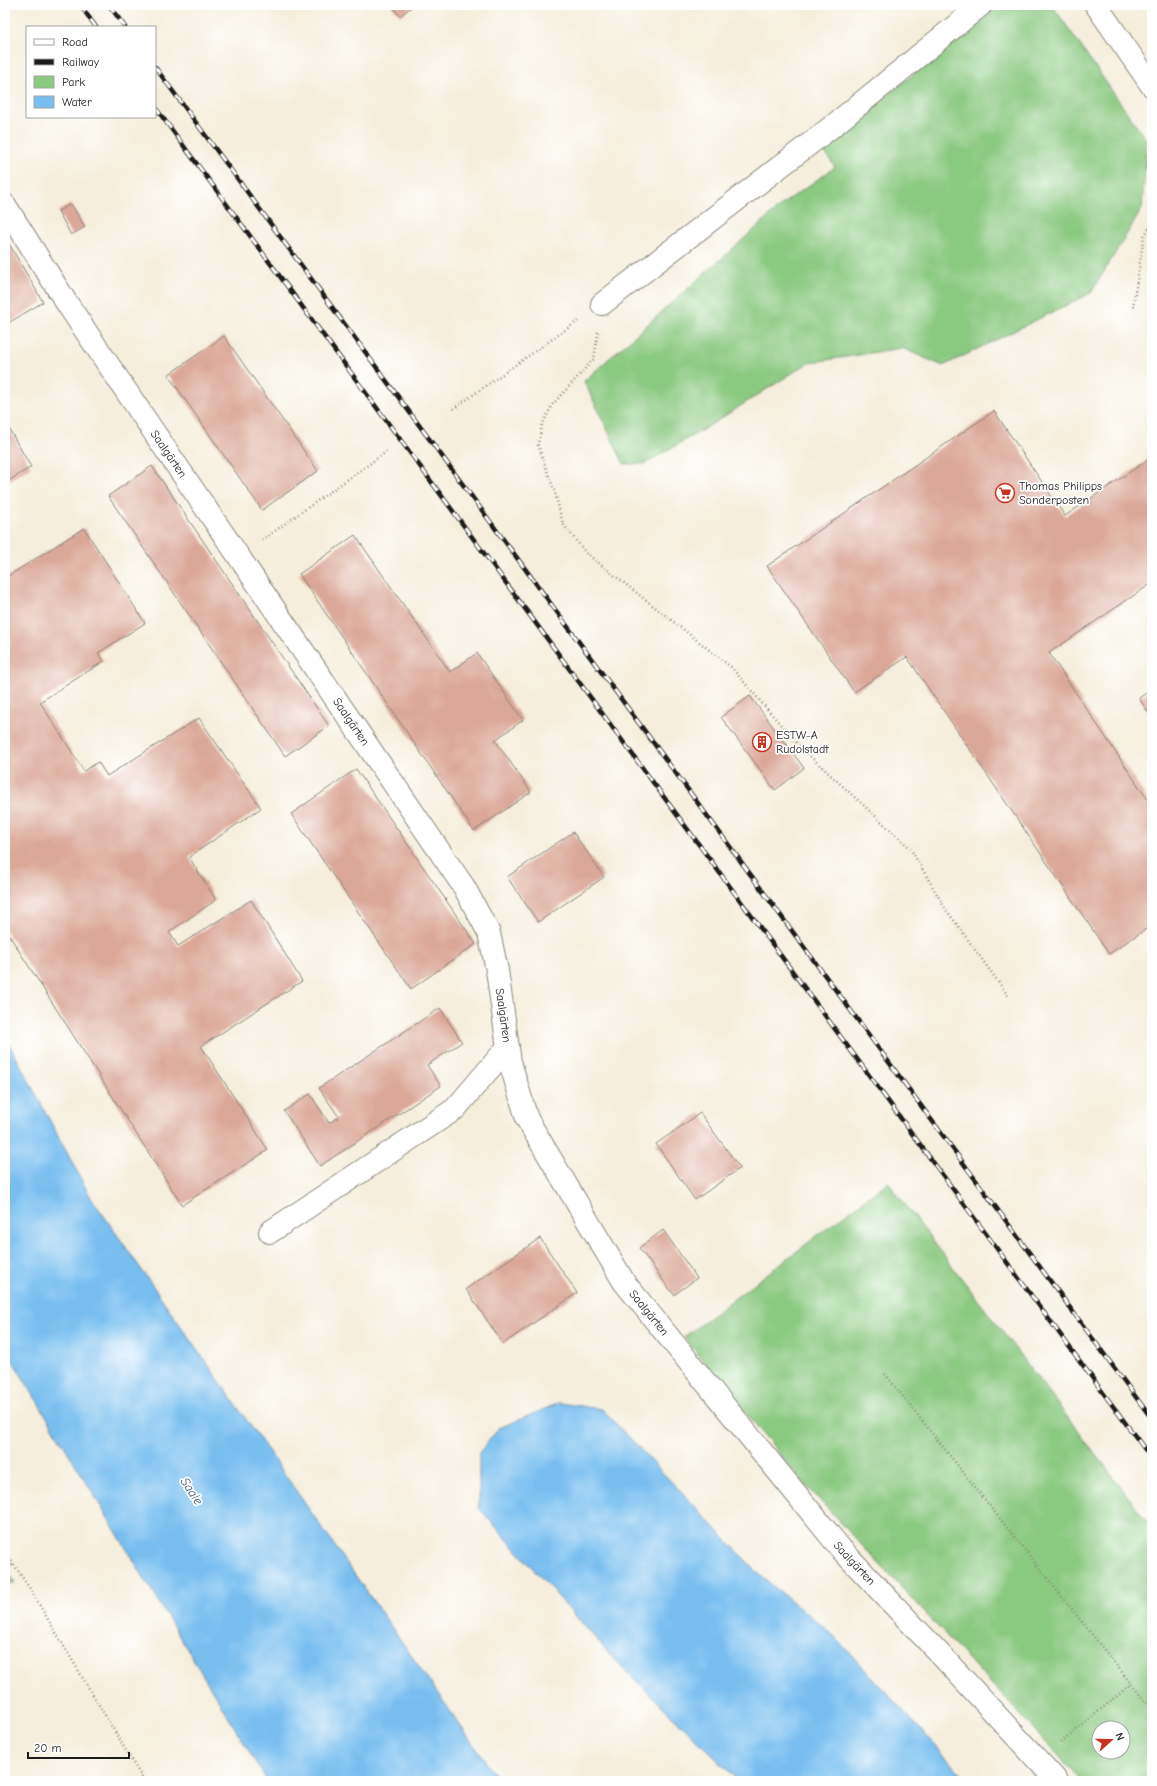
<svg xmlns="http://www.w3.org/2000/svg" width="1157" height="1786" viewBox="0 0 1157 1786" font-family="'Comic Neue',sans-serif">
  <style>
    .green { fill: #8ac980; stroke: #53724e; fill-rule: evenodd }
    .water { fill: #77beef; stroke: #4a6d86 }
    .building { fill: #dba898 }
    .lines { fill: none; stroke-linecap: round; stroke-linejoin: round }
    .minor-casing { stroke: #88857c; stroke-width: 24 }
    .path { stroke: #88857c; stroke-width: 2.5; stroke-dasharray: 1 3; stroke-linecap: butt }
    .minor { stroke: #fff; stroke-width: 22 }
    .rail-casing { stroke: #1c1c1c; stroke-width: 4.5 }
    .rail { stroke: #fff; stroke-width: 3; stroke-dasharray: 9; stroke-linecap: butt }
    .labels { text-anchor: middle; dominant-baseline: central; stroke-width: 3.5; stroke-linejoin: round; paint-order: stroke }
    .street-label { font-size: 12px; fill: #1c1c1c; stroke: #fff }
    .poi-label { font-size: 12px; fill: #1c1c1c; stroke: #fff; text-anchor: start }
    .water-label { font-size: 13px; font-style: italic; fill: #405d70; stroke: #fff }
  </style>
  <rect width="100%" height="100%" fill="#fff"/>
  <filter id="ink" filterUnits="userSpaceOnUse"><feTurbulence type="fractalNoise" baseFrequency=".025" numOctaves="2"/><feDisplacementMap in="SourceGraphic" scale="8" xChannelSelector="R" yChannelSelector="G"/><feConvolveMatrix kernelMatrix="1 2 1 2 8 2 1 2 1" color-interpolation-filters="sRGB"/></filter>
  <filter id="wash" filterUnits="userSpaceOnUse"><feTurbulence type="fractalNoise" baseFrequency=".012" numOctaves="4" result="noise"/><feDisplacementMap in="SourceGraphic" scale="16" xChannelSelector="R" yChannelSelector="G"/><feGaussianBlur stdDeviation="0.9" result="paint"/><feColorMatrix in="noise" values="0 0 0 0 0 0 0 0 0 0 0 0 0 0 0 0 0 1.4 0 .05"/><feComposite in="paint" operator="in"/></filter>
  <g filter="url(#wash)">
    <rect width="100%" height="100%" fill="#f5eedc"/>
    <path class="green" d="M1002 5H1052L1147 141 1142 209 1091 293 943 366 902 348 808 363 709 426 644 464H624L584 381 784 203 835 167 821 147Z
      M888 1182 1152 1528V1781H1082L800 1479 684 1337ZM1099 1728H1123V1752H1099Z
      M5 1567 15 1582 5 1588Z"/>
    <path class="water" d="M5 1036 90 1196 499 1781H267L5 1348Z
      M559 1403 602 1409 761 1576 832 1634 968 1781H739L614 1659 479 1508V1453L499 1428Z"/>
    <g id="blocks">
      <path class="building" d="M391 5H414L400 16Z
        M71 204 85 227 71 235 58 211Z
        M5 237 43 302 5 325Z
        M224 336 318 471 262 510 168 375Z
        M994 411 1065 516 1152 457V583L1049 653 1152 806V925L1109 954 907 657 854 692 767 566Z
        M5 422 31 467 5 483Z
        M152 466 329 726 285 756 108 496Z
        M84 528 145 623 98 653 104 661 40 702 84 771 98 762 107 776 199 718 261 808 189 857 216 900 169 932 178 946 251 900 302 981 201 1046 268 1150 182 1205 5 929V578Z
        M355 535 450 672 477 653 523 720 495 740 531 792 474 831 299 574Z
        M1152 689V718L1139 698Z
        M750 696 804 768 775 790 721 717Z
        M356 769 476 944 411 989 291 814Z
        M573 832 604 877 538 922 507 877Z
        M440 1008 462 1042 427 1065 441 1086 320 1166 284 1111 310 1094 329 1123 339 1117 319 1088Z
        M700 1113 740 1168 695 1200 656 1144Z
        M663 1230 697 1278 674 1295 639 1248Z
        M540 1238 577 1293 503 1344 466 1289Z"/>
    </g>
  </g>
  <g filter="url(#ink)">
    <use href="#blocks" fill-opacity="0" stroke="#88857c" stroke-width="1"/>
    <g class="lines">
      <g class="minor-casing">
        <g id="minor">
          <path d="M1096 5 1152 86"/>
          <path id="s1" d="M5 205 66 302 164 447 464 887 489 933 497 970 510 1062 527 1119 624 1282 841 1549 953 1668 1057 1781"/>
          <path d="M602 304 834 125 981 5"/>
          <path d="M270 1232 455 1109 508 1047"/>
        </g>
      </g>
      <path class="path" d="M1133 307 1144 236 1152 224
        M598 332 594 359 553 404 542 425 538 445 555 493 563 524 586 553 731 667 799 746 910 848 945 908 1009 997
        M453 409 578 321
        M262 540 389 450
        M885 1374 1152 1710
        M5 1551 30 1589 144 1781
        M5 1570 14 1564
        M1061 1743 1131 1684"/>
      <use href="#minor" class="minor"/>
      <g class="rail-casing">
        <path id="rail" d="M80 5 96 27
          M109 5 125 27
          M155 67 1152 1419
          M155 107 1152 1459"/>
      </g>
      <use href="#rail" class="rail"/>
    </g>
  </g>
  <defs>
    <g id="supermarket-ring" transform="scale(1)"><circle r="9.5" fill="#fff" stroke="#c8321e" stroke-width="1.5"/><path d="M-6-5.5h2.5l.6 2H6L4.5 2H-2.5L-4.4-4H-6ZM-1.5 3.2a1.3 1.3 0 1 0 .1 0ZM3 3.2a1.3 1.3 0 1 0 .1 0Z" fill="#c8321e"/></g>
    <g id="building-ring" transform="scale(1)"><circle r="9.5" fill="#fff" stroke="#c8321e" stroke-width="1.5"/><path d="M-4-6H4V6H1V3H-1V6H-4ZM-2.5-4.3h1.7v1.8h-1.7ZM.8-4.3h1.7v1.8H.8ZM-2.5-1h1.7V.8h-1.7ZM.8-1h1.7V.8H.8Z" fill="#c8321e"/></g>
  </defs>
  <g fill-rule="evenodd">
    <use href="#supermarket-ring" x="1005" y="493"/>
    <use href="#building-ring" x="762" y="742"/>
  </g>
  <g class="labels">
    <g class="street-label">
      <text stroke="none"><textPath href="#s1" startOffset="298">Saalgärten</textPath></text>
      <text stroke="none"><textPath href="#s1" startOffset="622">Saalgärten</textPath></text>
      <text stroke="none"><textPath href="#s1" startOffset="958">Saalgärten</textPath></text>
      <text stroke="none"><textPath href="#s1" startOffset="1294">Saalgärten</textPath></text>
      <text stroke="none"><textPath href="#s1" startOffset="1618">Saalgärten</textPath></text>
    </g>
    <g class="poi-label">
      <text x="1019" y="486">Thomas Philipps<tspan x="1019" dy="14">Sonderposten</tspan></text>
      <text x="776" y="735">ESTW-A<tspan x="776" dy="14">Rudolstadt</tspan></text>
    </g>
    <g class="water-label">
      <text transform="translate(192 1491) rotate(57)">Saale</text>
    </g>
  </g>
  <rect width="1157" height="1786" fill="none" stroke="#fff" stroke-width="20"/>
  <rect x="26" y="26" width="130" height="92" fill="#ffffff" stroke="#a4a4a4"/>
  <rect x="34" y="39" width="20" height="6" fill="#ffffff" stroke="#a4a4a4"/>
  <text x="62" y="46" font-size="12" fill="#1c1c1c">Road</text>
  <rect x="34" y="59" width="20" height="6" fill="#1c1c1c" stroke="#a4a4a4"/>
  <text x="62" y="66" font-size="12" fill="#1c1c1c">Railway</text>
  <rect x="34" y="76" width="20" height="12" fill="#8ac980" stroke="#a4a4a4"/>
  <text x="62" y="86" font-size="12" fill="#1c1c1c">Park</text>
  <rect x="34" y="96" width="20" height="12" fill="#77beef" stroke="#a4a4a4"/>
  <text x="62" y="106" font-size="12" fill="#1c1c1c">Water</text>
  <g transform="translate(1111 1740) rotate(69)"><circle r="19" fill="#ffffff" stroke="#a4a4a4"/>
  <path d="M0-3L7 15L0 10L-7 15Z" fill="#c8321e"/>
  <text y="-6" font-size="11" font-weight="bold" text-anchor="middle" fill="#1c1c1c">N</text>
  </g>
  <path d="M28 1752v6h101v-6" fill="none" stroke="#1c1c1c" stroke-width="2"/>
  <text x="34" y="1752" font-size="12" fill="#1c1c1c" stroke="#ffffff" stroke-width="3" paint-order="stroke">20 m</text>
</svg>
